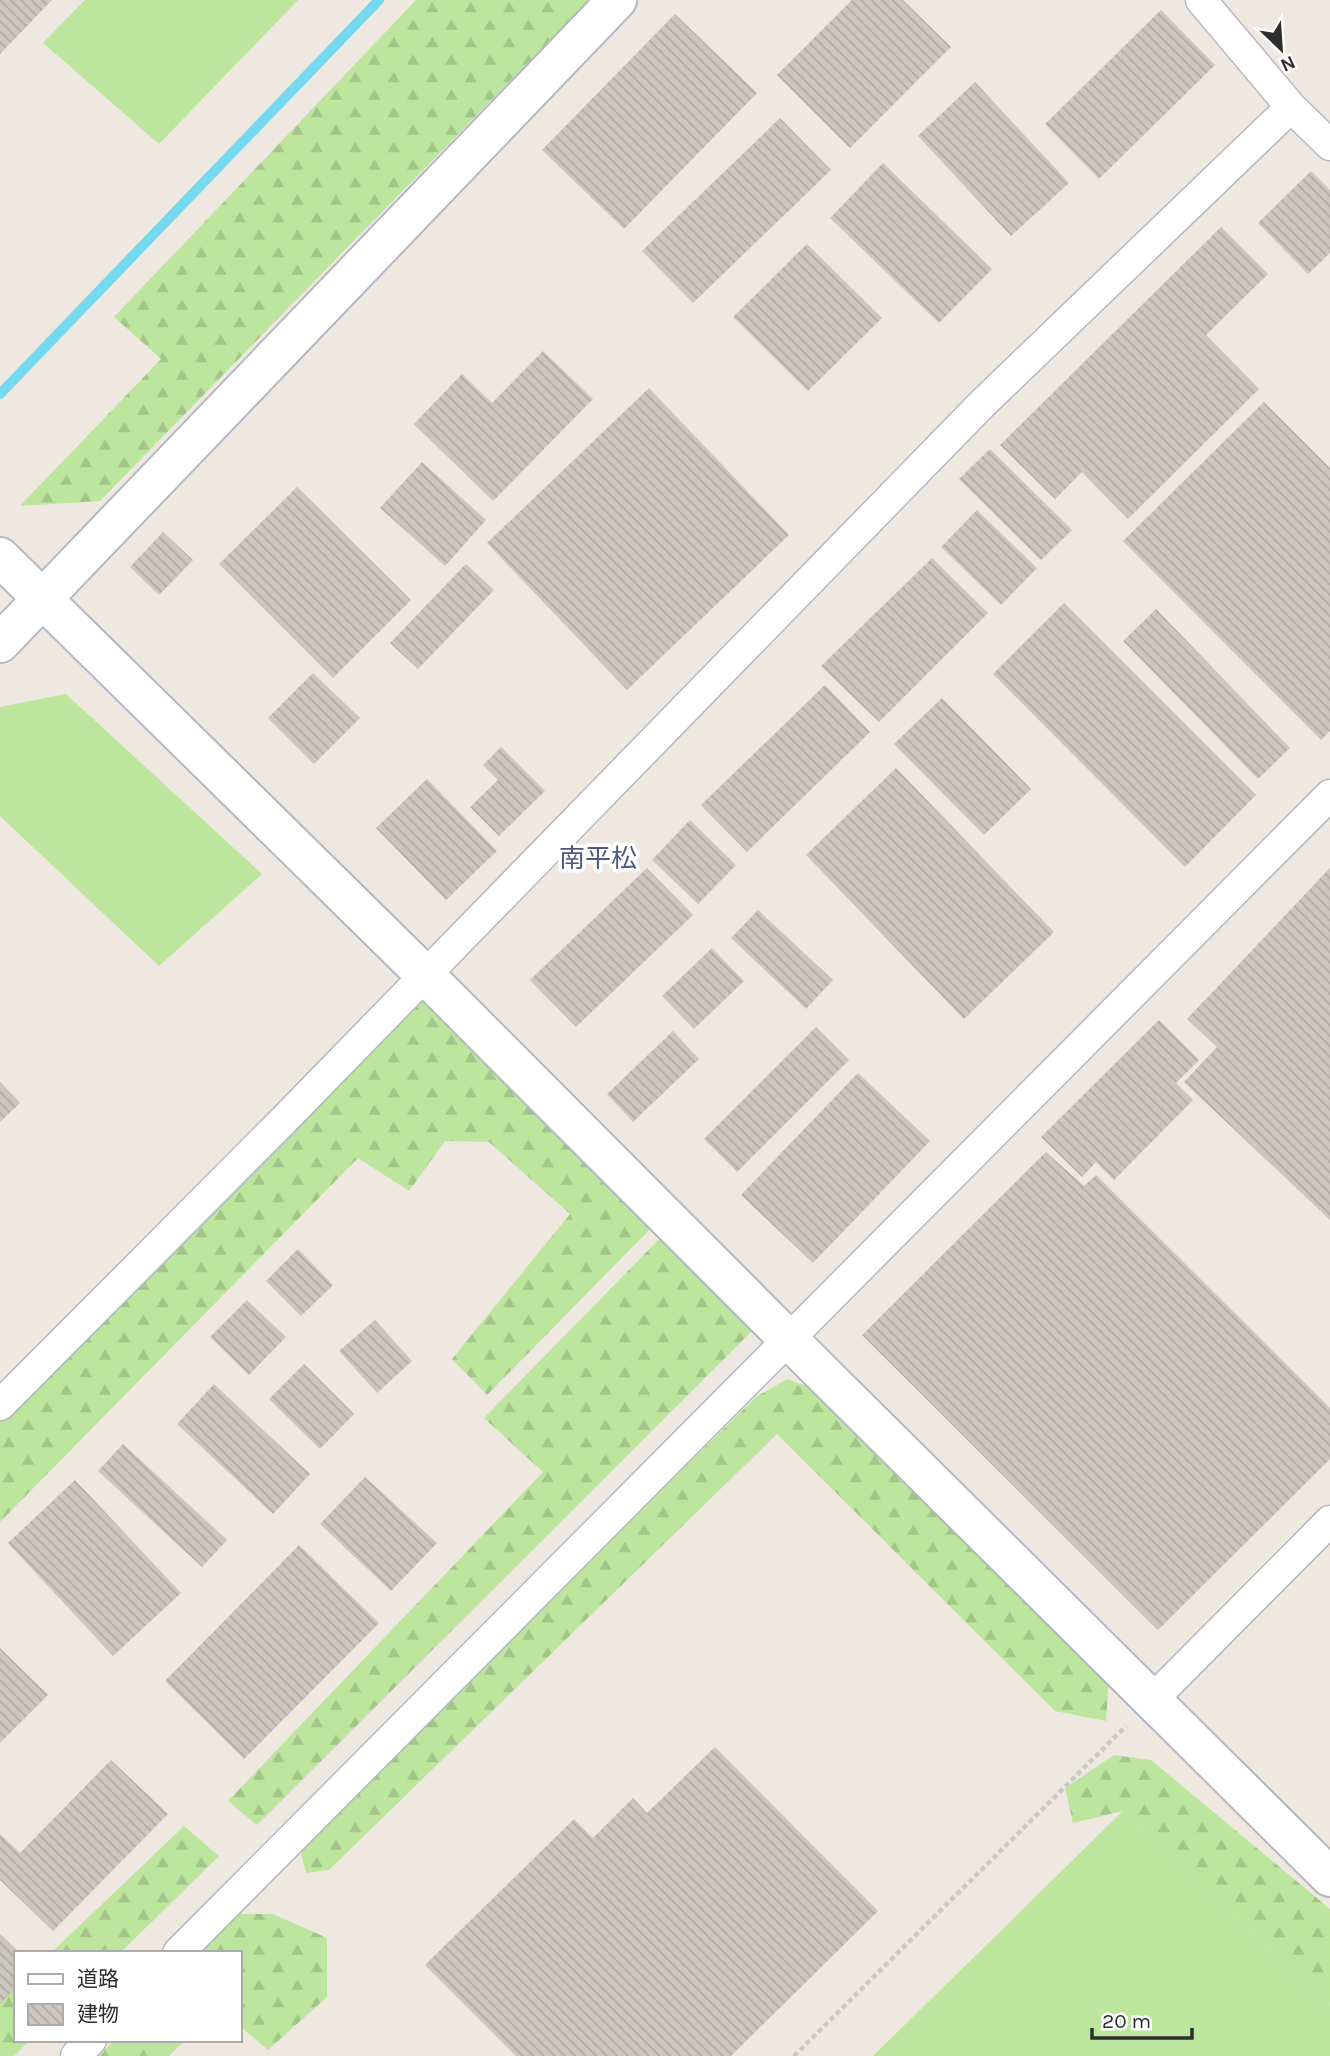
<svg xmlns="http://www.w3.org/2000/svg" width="1330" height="2056" viewBox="0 0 1330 2056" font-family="Karla,'Noto Sans JP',sans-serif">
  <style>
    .grass { fill: #bce59e }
    .forest { fill: url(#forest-firs) }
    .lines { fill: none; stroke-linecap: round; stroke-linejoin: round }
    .stream { stroke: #75daf0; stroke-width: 10 }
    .building { fill: url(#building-back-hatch) }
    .street-casing { stroke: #b4b8c1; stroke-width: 33 }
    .secondary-casing { stroke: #b4b8c1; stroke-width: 42 }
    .path { stroke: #c9c9c9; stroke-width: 4.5; stroke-dasharray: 5 3.5; stroke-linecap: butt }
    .street { stroke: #fff; stroke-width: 30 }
    .secondary { stroke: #fff; stroke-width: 38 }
    .labels { text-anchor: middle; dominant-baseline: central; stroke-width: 7; stroke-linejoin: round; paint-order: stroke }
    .quarter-label { font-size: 26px; fill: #4d5a80; stroke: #fff }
  </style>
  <defs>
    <pattern id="forest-firs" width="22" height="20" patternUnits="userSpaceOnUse" patternTransform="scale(1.75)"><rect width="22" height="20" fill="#bce59e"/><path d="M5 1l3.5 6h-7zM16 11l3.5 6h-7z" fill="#a2c588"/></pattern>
    <pattern id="building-back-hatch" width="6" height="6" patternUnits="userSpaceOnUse" patternTransform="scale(1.75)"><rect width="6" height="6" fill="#cbc6bf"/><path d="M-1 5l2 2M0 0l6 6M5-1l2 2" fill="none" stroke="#afaaa4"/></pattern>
  </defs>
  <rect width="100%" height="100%" fill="#efe8e1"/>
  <path class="grass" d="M85 0H298L159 144 43 43Z
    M66 694 262 874 159 966 0 816V707Z
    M1123 1811 1330 2005V2056H873Z"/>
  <path class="forest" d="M416 0H589L100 501 20 506 161 359 114 317Z
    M425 975 664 1215 487 1395 452 1359 570 1214 489 1142 445 1141 409 1191 358 1158 0 1522V1405Z
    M667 1231 759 1324 257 1825 228 1801 543 1472 484 1418Z
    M787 1379 812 1388 1109 1677 1106 1721 1055 1711 777 1434 329 1870 306 1873 299 1845 756 1397Z
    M1114 1755 1151 1760 1330 1909V2005L1123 1811 1073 1823 1065 1788Z
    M184 1826 219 1856 120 1953H51Z
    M239 1914H273L327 1938V1997L268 2050 240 2026V1953H200Z
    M16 1986V2040H30L14 2056H0V2001Z
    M114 2040H185L169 2056H99Z"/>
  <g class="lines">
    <path class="stream" d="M0 394 379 0"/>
  </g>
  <path class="building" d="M0 0H52L0 54Z
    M852 0H903L951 47 850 148 777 75Z
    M1161 10 1215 65 1099 179 1045 124Z
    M675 14 757 93 624 229 542 150Z
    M975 82 1069 183 1011 236 918 136Z
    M780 118 831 170 693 303 642 251Z
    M883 163 992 269 939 323 830 218Z
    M1311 171 1330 190V253L1308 274 1258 223Z
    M1221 227 1268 274 1206 335 1259 389 1128 519 1082 472 1055 499 1000 445Z
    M807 244 882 318 808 391 733 317Z
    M543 351 593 399 493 501 414 424 462 374 492 403Z
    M649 388 789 535 627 690 487 543Z
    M1264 402 1330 468V731L1321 740 1123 541Z
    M990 449 1072 530 1041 560 959 479Z
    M422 462 486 520 445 566 380 508Z
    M297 487 411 600 333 678 219 564Z
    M977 510 1037 568 1001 605 941 547Z
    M163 532 193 560 159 595 130 567Z
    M932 558 988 613 879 722 821 666Z
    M466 564 494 590 418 669 390 643Z
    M1064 603 1256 795 1185 867 993 674Z
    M1156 609 1290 748 1258 779 1123 641Z
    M313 673 360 718 314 764 268 718Z
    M825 685 870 732 747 852 701 805Z
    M942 698 1031 789 984 835 894 744Z
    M501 747 545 791 499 836 470 807 498 780 483 765Z
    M896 768 1054 932 964 1019 806 855Z
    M427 779 497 851 446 900 376 828Z
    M690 820 736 865 698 904 652 860Z
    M647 868 693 915 576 1027 530 980Z
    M1330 868V1220L1184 1082 1217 1047 1187 1019Z
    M758 910 833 980 806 1009 731 938Z
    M712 948 744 981 694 1029 662 996Z
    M1159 1020 1199 1060 1176 1083 1193 1100 1114 1180 1096 1162 1082 1177 1041 1137Z
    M816 1027 849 1060 737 1172 704 1139Z
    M673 1031 699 1059 633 1122 607 1094Z
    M858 1073 930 1141 813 1263 741 1195Z
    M0 1082 20 1103 0 1122Z
    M1046 1152 1084 1186 1096 1175 1330 1408V1459L1158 1630 862 1335Z
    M298 1249 333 1285 301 1316 266 1281Z
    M247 1300 286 1337 249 1375 210 1337Z
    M375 1320 412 1361 377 1393 339 1351Z
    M304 1364 354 1414 320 1449 269 1399Z
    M214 1384 310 1474 273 1514 177 1424Z
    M123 1444 227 1540 202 1567 98 1471Z
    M365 1477 437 1543 391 1591 320 1524Z
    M75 1480 181 1593 113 1656 8 1543Z
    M299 1545 379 1623 244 1759 165 1681Z
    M0 1648 48 1695 0 1743Z
    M715 1747 878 1911 731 2056H516L425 1965 574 1819 593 1838 633 1798 647 1813Z
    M111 1760 168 1814 53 1931 0 1880V1834L20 1853Z
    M0 1934 20 1953H16V1988L0 2004Z"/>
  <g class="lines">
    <g class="street-casing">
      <path id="street" d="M1201 0 1291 107 1330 145
        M0 1405 281 1123 982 404 1291 107
        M1151 1701 1330 1521
        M178 1953 1330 795
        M76 2056 91 2040"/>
    </g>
    <g class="secondary-casing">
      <path id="secondary" d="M0 557 425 975 789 1340 1330 1877
        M0 643 617 0"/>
    </g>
    <path class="path" d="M794 2056 1126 1726"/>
    <use href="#street" class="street"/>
    <use href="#secondary" class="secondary"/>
  </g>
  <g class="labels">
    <g class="quarter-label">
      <text x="598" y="858">南平松</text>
    </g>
  </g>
  <rect x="14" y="1951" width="228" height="91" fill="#ffffff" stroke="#ababab" stroke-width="2"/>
  <rect x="28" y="1974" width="35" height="10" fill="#ffffff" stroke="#ababab" stroke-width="2"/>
  <text x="77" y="1986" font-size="21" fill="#2e2e2e">道路</text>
  <rect x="28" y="2004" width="35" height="21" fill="url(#building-back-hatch)" stroke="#ababab" stroke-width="2"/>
  <text x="77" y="2021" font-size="21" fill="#2e2e2e">建物</text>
  <g transform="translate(1281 49) rotate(155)" stroke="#ffffff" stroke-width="5" paint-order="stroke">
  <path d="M0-5L12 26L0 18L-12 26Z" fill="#2e2e2e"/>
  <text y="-10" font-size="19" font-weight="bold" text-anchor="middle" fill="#2e2e2e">N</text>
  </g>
  <path d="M1092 2028v10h100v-10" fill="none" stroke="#2e2e2e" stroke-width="3.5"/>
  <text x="1102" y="2028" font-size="21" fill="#2e2e2e" stroke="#ffffff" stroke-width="5" paint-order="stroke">20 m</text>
</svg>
